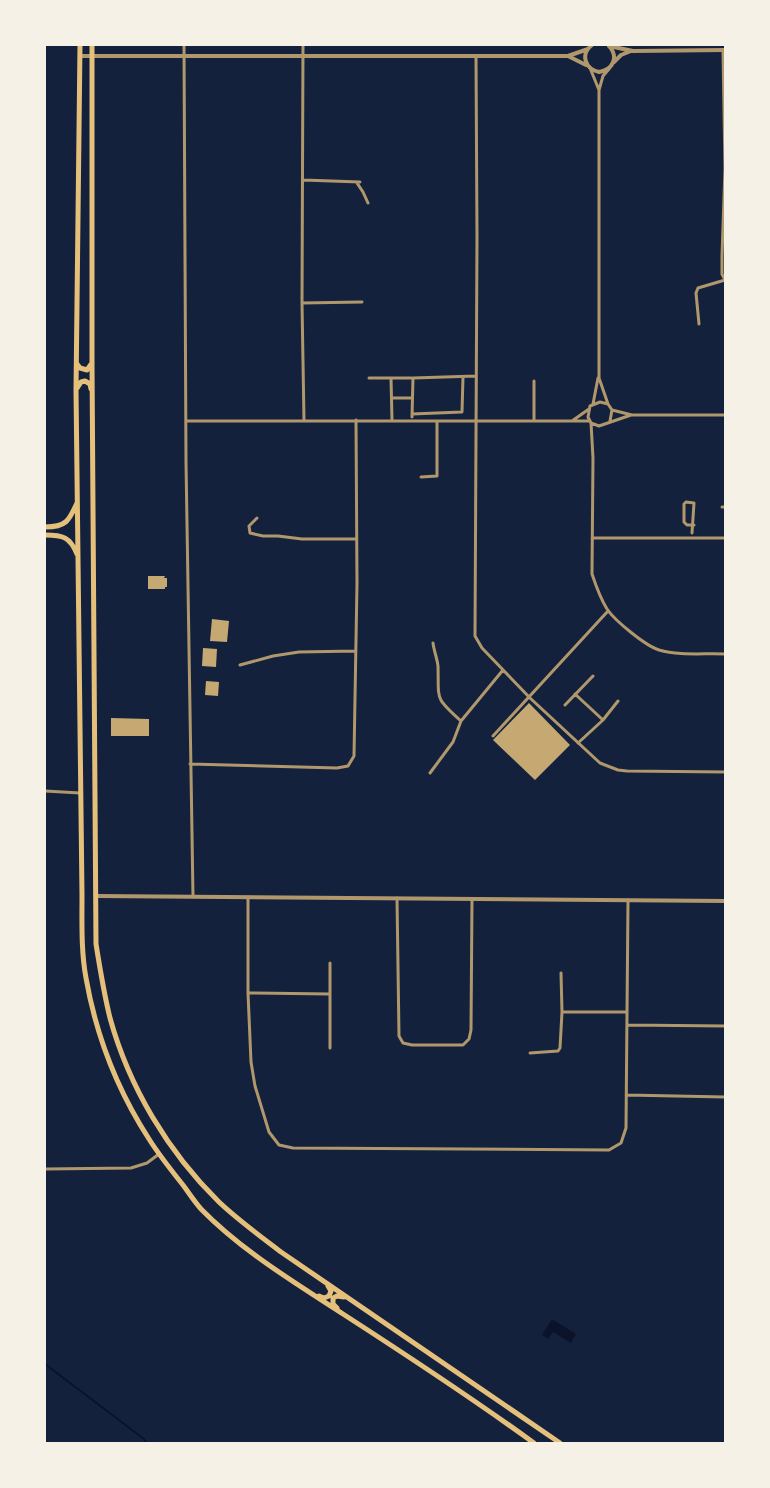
<svg xmlns="http://www.w3.org/2000/svg" width="770" height="1488" viewBox="0 0 770 1488" font-family="Raleway,sans-serif">
  <style>
    .water { fill: #0b132b }
    .lines { fill: none; stroke-linecap: round; stroke-linejoin: round }
    .stream { stroke: #0b132b; stroke-width: 2 }
    .building { fill: #c6a872 }
    .minor { stroke: #b1986c; stroke-width: 3 }
    .tertiary { stroke: #b1986c; stroke-width: 4 }
    .primary { stroke: #e5c07b; stroke-width: 5 }
  </style>
  <rect width="100%" height="100%" fill="#14213d"/>
  <path class="water" d="M552 1319 576 1334 571 1343 553 1332 548 1339 542 1335Z"/>
  <g class="lines">
    <path class="stream" d="M45 1364 144 1439 147 1443"/>
  </g>
  <path class="building" d="M148 576H165L164 578H167V587H165V589H148Z
    M212 619 229 621 227 642 210 641Z
    M203 648 217 649 216 667 202 666Z
    M206 681 219 682 218 696 205 695Z
    M529 703 570 745 535 780 493 740Z
    M111 718 149 719V736H111Z"/>
  <g class="lines">
    <path class="minor" d="M184 45 186 462 193 896
      M303 45 302 303 304 420
      M723 50 725 168 722 256V274L725 280
      M476 56 477 238 475 636 482 648 530 698 600 763 618 770 627 771 725 772
      M590 68 599 90
      M303 180 360 182
      M357 183 363 192 368 203
      M302 303 362 302
      M699 324 696 293 698 288 725 280
      M369 378H412
      M391 378 392 420
      M392 398H412
      M593 404 598 378
      M608 404 599 378V90L603 76 609 69
      M612 410 632 415H725
      M412 414 462 412 463 377
      M412 417 413 378 476 376
      M534 420V381
      M187 421H590
      M572 421 589 409
      M610 421 612 410 608 404 600 402 590 406 588 417 591 423 599 426 631 415
      M591 423 593 458 592 574C596 586 600 598 607 609 615 621 646 646 659 650 679 656 704 653 725 654
      M421 477 437 476V422
      M722 507H725
      M257 518 249 526 250 533 263 536H278L302 539H356
      M692 533 694 503 686 502 684 504V522L687 525H694
      M592 538H725
      M433 643C434 651 437 658 438 666 439 700 434 697 461 721
      M240 665 273 656 299 652 355 651
      M575 694 603 720
      M565 705 593 676
      M493 736 608 611
      M578 743 603 720 618 701
      M190 764 337 768 348 766 354 756 357 583 356 420
      M430 773 453 742 461 721 503 670
      M45 791 80 793
      M248 897V993L251 1062 255 1086 269 1132 279 1145 293 1148 609 1150 621 1143 626 1128 628 900
      M397 898 399 1036 403 1043 412 1045H463L469 1039 471 1030 472 899
      M330 963V1048
      M248 993 330 994
      M562 1012H627
      M627 1025 725 1026
      M530 1053 558 1051 560 1048 562 1012 561 973
      M626 1095 725 1097
      M45 1169 131 1168 147 1163 159 1154"/>
    <path class="tertiary" d="M592 45C580 54 585 69 599 72 613 70 619 57 609 46
      M609 46 633 51 725 50
      M80 56H568L588 49
      M568 56 586 65
      M614 62 621 55 631 51
      M96 896 725 901"/>
    <path class="primary" d="M80 45 76 390 82 895C82 923 81 951 86 978 96 1035 118 1091 149 1139 159 1155 171 1170 183 1185 189 1193 194 1201 201 1209 242 1251 294 1282 343 1314 408 1356 472 1398 534 1443
      M92 45V363L96 944C100 969 104 994 110 1018 129 1087 168 1152 219 1202 238 1220 260 1236 281 1252L560 1443
      M77 364 80 368 87 370 92 363
      M77 388 81 382 85 381 90 384 91 389
      M45 527C66 527 69 521 77 503
      M45 535C63 535 70 537 77 554
      M319 1296 324 1298 329 1296 331 1291 328 1286
      M337 1308 333 1304V1298L337 1296 344 1297"/>
  </g>
  <rect width="770" height="1488" fill="none" stroke="#f6f1e7" stroke-width="92"/>
</svg>
